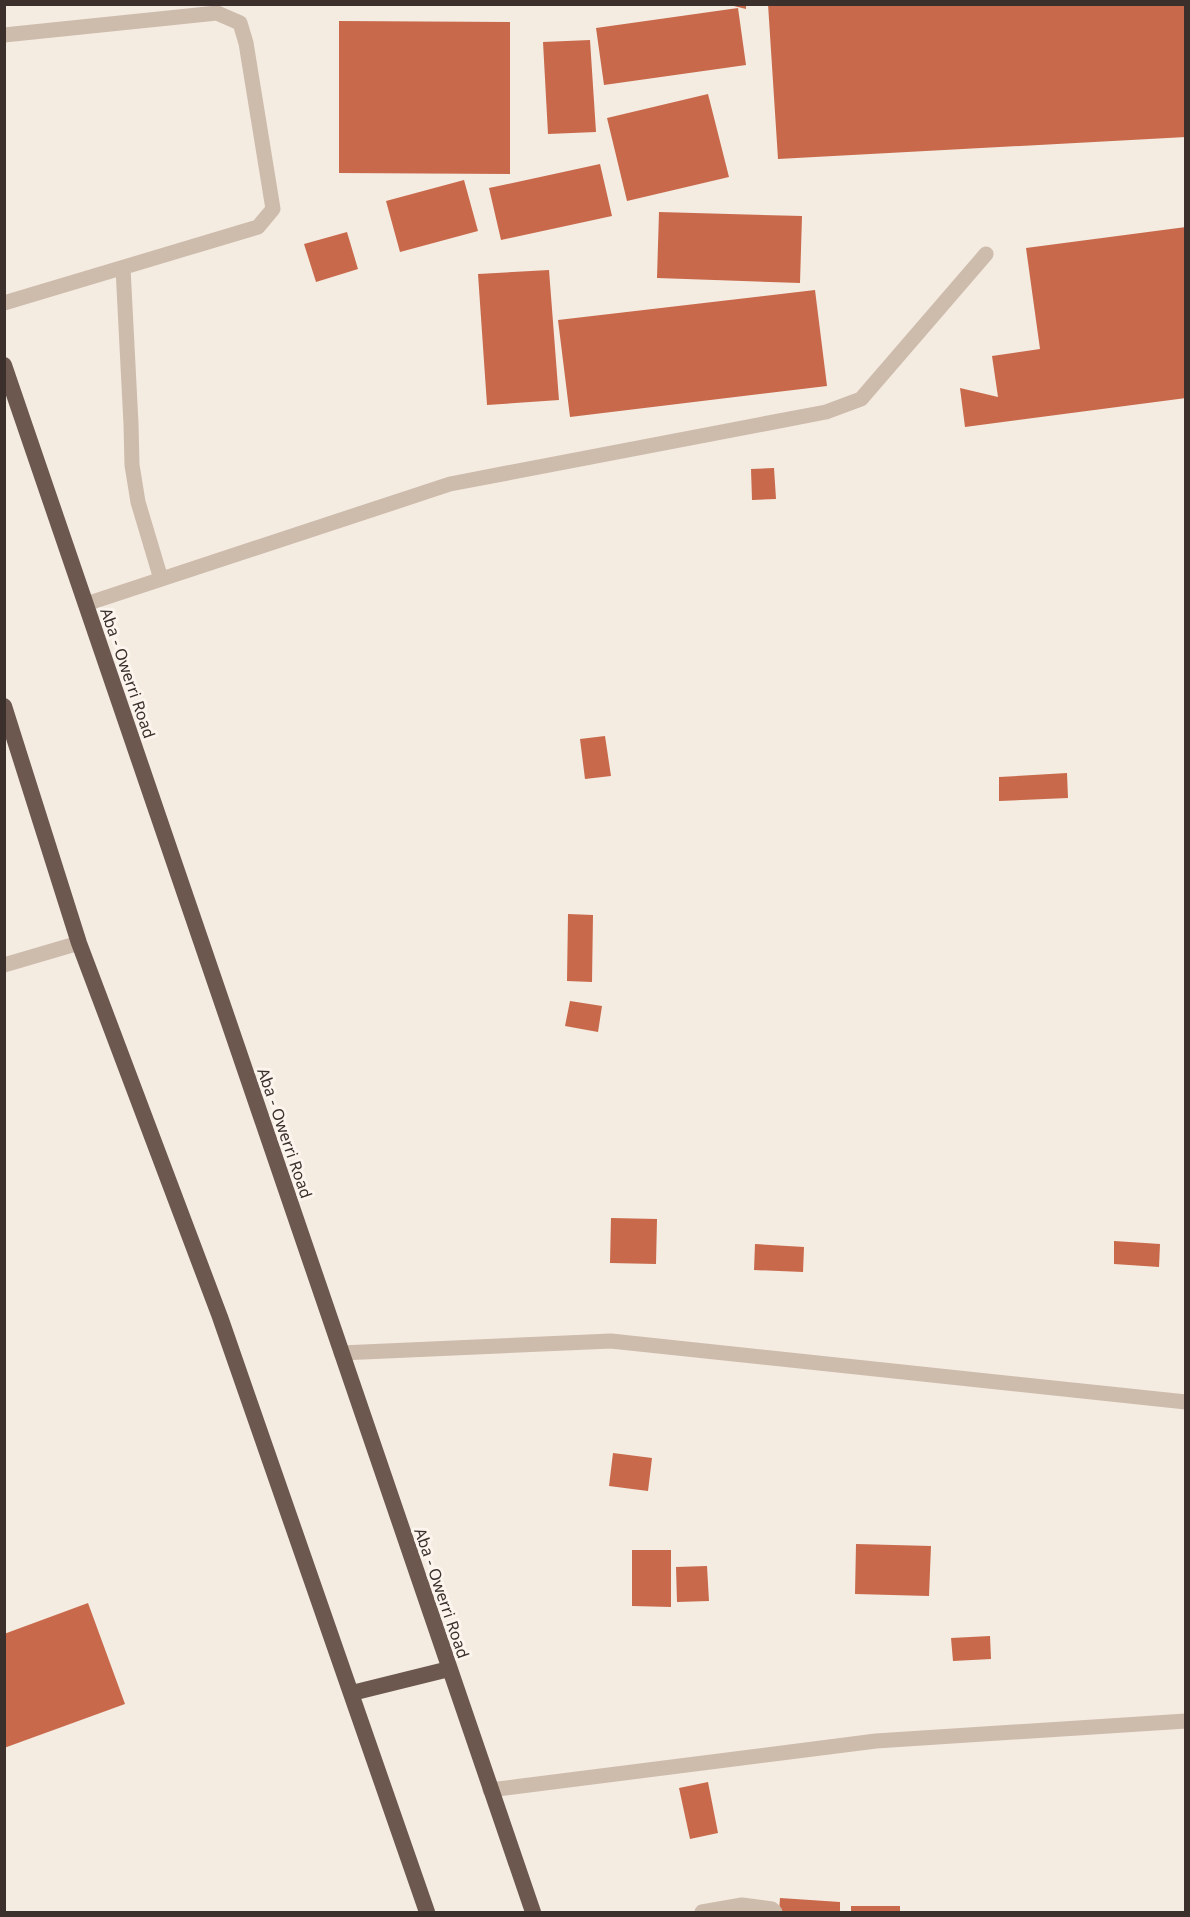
<svg xmlns="http://www.w3.org/2000/svg" width="1190" height="1917" viewBox="0 0 1190 1917" font-family="'Noto Sans',sans-serif">
  <style>
    .building { fill: #c8694b }
    .lines { fill: none; stroke-linecap: round; stroke-linejoin: round }
    .service { stroke: #cdbbac; stroke-width: 15 }
    .trunk { stroke: #6c584f; stroke-width: 16 }
    .labels { text-anchor: middle; dominant-baseline: central; stroke-width: 6; stroke-linejoin: round; paint-order: stroke }
    .street-label { font-size: 16px; fill: #3b302b; stroke: #fbf5ee }
  </style>
  <rect width="100%" height="100%" fill="#f4ebe1"/>
  <path class="building" d="M726 4H746V9Z
    M768 4H1186V137L778 159Z
    M738 8 746 65 604 85 596 28Z
    M339 21 510 22V174L339 173Z
    M590 40 596 132 548 134 543 42Z
    M708 94 729 177 627 201 607 118Z
    M600 164 612 216 501 240 489 188Z
    M464 180 478 231 400 252 386 201Z
    M659 212 802 216 800 283 657 278Z
    M1186 227V398L965 427 960 388 998 397 992 356 1040 349 1026 248Z
    M347 232 358 269 316 282 304 244Z
    M549 270 559 400 487 405 478 274Z
    M815 290 827 386 570 417 558 320Z
    M774 468 776 499 752 500 751 469Z
    M605 736 611 776 585 779 580 739Z
    M1067 773 1068 798 999 801V777Z
    M568 914 593 915 592 982 567 981Z
    M570 1001 602 1006 598 1032 565 1026Z
    M611 1218 657 1219 656 1264 610 1263Z
    M1114 1241 1160 1244 1159 1267 1114 1264Z
    M755 1244 804 1247 803 1272 754 1270Z
    M613 1453 652 1458 648 1491 609 1486Z
    M856 1544 931 1546 929 1596 855 1594Z
    M632 1550H671V1607L632 1606Z
    M707 1566 709 1601 677 1602 676 1567Z
    M88 1603 125 1704 4 1748V1634Z
    M990 1636 991 1659 953 1661 951 1638Z
    M708 1782 718 1833 690 1839 679 1788Z
    M780 1898 840 1902V1912H779Z
    M851 1906H900V1912H851Z"/>
  <g class="lines">
    <path class="service" d="M4 35 217 13 240 23 246 43 273 209 258 227 4 303
      M123 268 131 424 132 465 138 502 161 579
      M86 604 450 484 826 412 861 399 986 254
      M4 965 79 943
      M341 1353 611 1341 1186 1402
      M490 1790 876 1741 1186 1721
      M702 1912 742 1905 772 1909 775 1912"/>
    <path class="trunk" d="M4 365 533 1912
      M4 706 79 943 220 1317 427 1912
      M352 1693 449 1669"/>
  </g>
  <g class="labels">
    <g class="street-label">
      <text transform="translate(128 673) rotate(71)">Aba - Owerri Road</text>
      <text transform="translate(285 1133) rotate(71)">Aba - Owerri Road</text>
      <text transform="translate(442 1593) rotate(71)">Aba - Owerri Road</text>
    </g>
  </g>
  <rect width="1190" height="1917" fill="none" stroke="#3b302b" stroke-width="12"/>
</svg>
